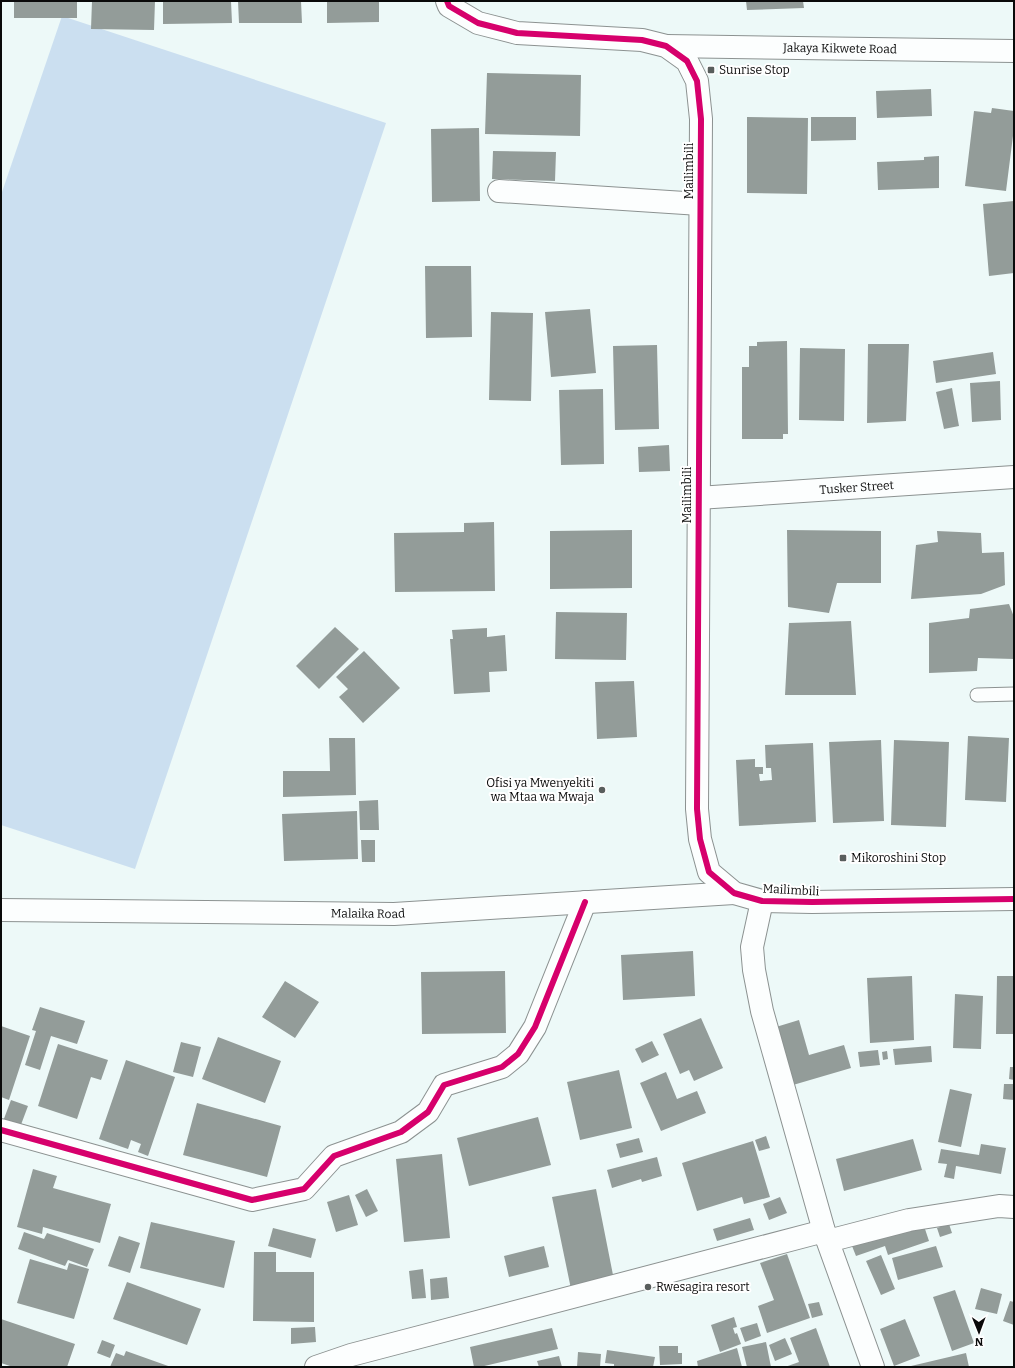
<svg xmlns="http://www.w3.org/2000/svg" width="1015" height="1368" viewBox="0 0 1015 1368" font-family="Bitter,serif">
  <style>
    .green { fill: #cbdff0 }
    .building { fill: #939c99 }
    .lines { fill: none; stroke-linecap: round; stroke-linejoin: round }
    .service-casing { stroke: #8c9291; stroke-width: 15 }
    .minor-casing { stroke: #8c9291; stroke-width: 24 }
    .tertiary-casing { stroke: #8c9291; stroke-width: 24 }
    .service { stroke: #fcfefe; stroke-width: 13 }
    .minor { stroke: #fcfefe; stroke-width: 22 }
    .tertiary { stroke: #fcfefe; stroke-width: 22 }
    .cycleway-casing { stroke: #fff; stroke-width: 8 }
    .cycleway { stroke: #d6006c; stroke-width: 6 }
    .poi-dot { fill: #595e5d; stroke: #fff; stroke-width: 1.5 }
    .labels { text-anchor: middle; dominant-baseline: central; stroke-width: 4; stroke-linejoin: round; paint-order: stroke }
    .street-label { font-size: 12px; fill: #0a0a0a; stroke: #fff }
    .poi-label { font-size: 12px; fill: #0a0a0a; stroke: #fff; text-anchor: start }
  </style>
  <rect width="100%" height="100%" fill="#edf9f8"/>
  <path class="green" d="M62 16 386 123 135 869 1 825V195Z"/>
  <path class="building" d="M14 1H77V18H14Z
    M92 1H155L154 30 91 29Z
    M163 1H231L232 23 163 24Z
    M238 1H301L302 23H239Z
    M327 1H379V22L327 23Z
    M746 1H803L804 8 747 10Z
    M487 73 581 75 580 136 485 134Z
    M931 89 932 116 877 118 876 91Z
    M992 108 1014 111V128L1006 191 965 186 974 111 991 113Z
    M747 117 808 118 807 194 747 193Z
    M811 117H856V140L811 141Z
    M479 128 480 201 432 202 431 129Z
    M493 151 556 152 555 181 492 179Z
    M939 156V188L878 190 877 162 924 160V157Z
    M1014 201V273L989 276 983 204Z
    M425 266H471L472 337 426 338Z
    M590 309 596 373 551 377 545 312Z
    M491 312 533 313 531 401 489 400Z
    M787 341 788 434H783V439H742V367H749V346H757V342Z
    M868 344H909L906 421 867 423Z
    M657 345 659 429 615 430 613 346Z
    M800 348 845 349 844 421 799 420Z
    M993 352 996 374 936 383 933 361Z
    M1000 381 1001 420 972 422 970 383Z
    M952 388 959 426 944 429 936 392Z
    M603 389 604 464 561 465 559 390Z
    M669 445 670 471 639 472 638 447Z
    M494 522 495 591 395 592 394 533 464 532V523Z
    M632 530V588L550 589V531Z
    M787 530 881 531V583H837L829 613 788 607Z
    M937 531 981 533 982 553 1004 552 1005 585 981 594 911 599 916 545 938 542Z
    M1009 604 1014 617V659L978 658 977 671 929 673V623L969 618 970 609Z
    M556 612 627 613 626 660 555 659Z
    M851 621 856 695H785L789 623Z
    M335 627 359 649 319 689 296 666Z
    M487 628V637L505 635 507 671 489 672 490 692 454 694 450 639H453L452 630Z
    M364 651 400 688 363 723 339 697 348 689 336 677Z
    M634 681 637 737 597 739 595 682Z
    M968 736 1009 738 1006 802 965 800Z
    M329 738H355L356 795 283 797V771H330Z
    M881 740 884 821 833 823 829 742Z
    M894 740 949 742 946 827 891 825Z
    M813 743 816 822 739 826 736 760 755 759V767H763V774H759L760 781 772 780 771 768H766L765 745Z
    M378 800 379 830H360L359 801Z
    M357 811 358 859 284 861 282 814Z
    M361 840H375V862H362Z
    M693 951 695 996 623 1000 621 955Z
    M505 971 506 1033 422 1034 421 972Z
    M912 976 914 1040 870 1043 867 978Z
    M997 976H1014V1034H996Z
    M285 981 319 1002 295 1038 262 1017Z
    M955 994 983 996 981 1049 953 1048Z
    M40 1007 85 1021 77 1044 51 1036 40 1070 25 1065 36 1031 32 1030Z
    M701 1018 723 1068 694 1081 689 1070 680 1074 663 1034Z
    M799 1020 809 1055 844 1045 851 1068 793 1085 776 1027Z
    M1 1026 30 1036 9 1100 1 1097Z
    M218 1037 281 1061 265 1103 202 1079Z
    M652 1041 659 1055 642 1063 635 1049Z
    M181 1042 201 1047 193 1077 173 1072Z
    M58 1044 108 1060 101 1080 91 1077 77 1119 38 1106Z
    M931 1046 932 1062 895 1065 893 1049Z
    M878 1050 880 1065 860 1067 858 1052Z
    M887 1051 888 1059 883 1060 882 1052Z
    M126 1060 175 1077 148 1156 138 1152 141 1144 131 1140 128 1149 99 1139Z
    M1010 1067H1014V1080L1009 1079Z
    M619 1070 632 1128 580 1140 567 1082Z
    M666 1072 677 1099 697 1091 706 1113 661 1131 640 1083Z
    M1004 1084H1014V1100L1003 1099Z
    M950 1089 972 1094 961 1147 938 1142Z
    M11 1100 28 1106 19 1130 2 1124Z
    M197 1103 281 1126 267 1177 183 1155Z
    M538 1117 551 1165 469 1186 457 1138Z
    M766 1136 770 1148 759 1151 755 1140Z
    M639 1138 643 1152 620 1158 616 1144Z
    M913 1139 922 1170 844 1191 836 1159Z
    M753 1141 770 1197 744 1204 742 1197 697 1211 682 1163Z
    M981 1144 1006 1148 1001 1174 956 1166 954 1179 944 1177 947 1164 938 1163 941 1149 979 1155Z
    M442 1154 450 1238 404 1242 396 1159Z
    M657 1157 662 1176 642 1182 641 1179 612 1188 607 1170Z
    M33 1169 57 1176 53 1188 111 1204 100 1243 43 1227 42 1234 17 1227Z
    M367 1189 378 1211 366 1217 355 1195Z
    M596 1189 614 1280 571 1289 552 1197Z
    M349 1195 358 1225 336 1232 327 1202Z
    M780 1197 787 1213 769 1220 763 1204Z
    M750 1218 754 1230 717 1241 713 1229Z
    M151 1222 235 1241 224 1288 140 1268Z
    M923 1223 929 1241 888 1255 885 1246 856 1256 852 1246Z
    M949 1224 952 1233 940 1237 937 1228Z
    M273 1228 316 1239 311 1258 268 1246Z
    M24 1232 44 1239 47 1233 94 1249 87 1267 68 1260 65 1266 18 1249Z
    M119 1236 140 1243 130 1273 108 1266Z
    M544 1246 549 1267 509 1277 504 1256Z
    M936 1246 943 1267 898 1280 892 1258Z
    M254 1252H276V1272H314V1322L253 1321Z
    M787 1254 810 1318 767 1333 758 1306 774 1300 760 1263Z
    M881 1255 895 1289 881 1295 866 1261Z
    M30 1259 67 1270 69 1263 89 1269 74 1319 17 1303Z
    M423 1269 426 1298 412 1299 409 1271Z
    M447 1277 449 1298 431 1300 430 1279Z
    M127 1282 201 1309 187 1345 113 1319Z
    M981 1288 1002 1294 997 1314 975 1309Z
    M955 1290 974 1343 952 1351 933 1297Z
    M1010 1301 1014 1302V1325L1003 1321Z
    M819 1302 823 1315 812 1318 808 1304Z
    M734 1317 737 1327 733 1328 735 1334 737 1333 741 1344 720 1352 711 1325Z
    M1 1319 75 1344 67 1367H13L1 1363Z
    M905 1319 920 1356 894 1366 880 1329Z
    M757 1323 761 1336 745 1342 740 1328Z
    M315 1327 316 1342 291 1344V1328Z
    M552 1328 558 1349 480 1367H474L470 1347Z
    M816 1328 830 1367H785L799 1362 790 1338Z
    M785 1338 792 1354 775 1361 769 1345Z
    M102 1340 115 1345 110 1358 97 1353Z
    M766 1342 771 1367H747L742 1347Z
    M659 1346H678V1353H682V1364L660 1365Z
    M737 1348 742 1367H698L697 1361Z
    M607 1350 655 1357 653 1367H614V1364L605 1363Z
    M126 1351 171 1367H110L116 1353 124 1356Z
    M578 1352 601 1354 600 1367H577Z
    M966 1353 969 1367H911V1366Z
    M559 1356 562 1367H539L537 1361Z"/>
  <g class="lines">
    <g class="service-casing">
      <path id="service" d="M977 695 1014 694"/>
    </g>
    <g class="minor-casing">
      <g id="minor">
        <path id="s1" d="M666 46 1014 51"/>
        <path d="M499 191 700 204"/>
        <path id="s2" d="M698 498 1014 477"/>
        <path d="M762 901 752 947 754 970 762 1011 824 1231 873 1367"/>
        <path id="s3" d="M1 910 394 914 734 893"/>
        <path d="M1 1130 252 1200 304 1189 334 1156 401 1132 428 1112 444 1085 502 1067 518 1054 535 1027 585 902"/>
        <path d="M828 1241 909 1220 999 1206 1014 1207"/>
        <path d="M316 1367 351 1355 824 1231"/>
      </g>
    </g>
    <g class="tertiary-casing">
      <path id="tertiary" d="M447 1 449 6 478 23 517 33 642 40 666 46 687 61 697 81 701 119 697 809 700 839 709 872 734 893 762 901 812 902 1014 899"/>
    </g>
    <use href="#service" class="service"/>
    <use href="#minor" class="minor"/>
    <use href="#tertiary" class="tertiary"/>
    <g class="cycleway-casing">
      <path id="cycleway" d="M447 1 449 6 478 23 517 33 642 40 666 46 687 61 697 81 701 119 697 809 700 839 709 872 734 893 762 901 812 902 1014 899
        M1 1130 252 1200 304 1189 334 1156 401 1132 428 1112 444 1085 502 1067 518 1054 535 1027 585 902"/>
    </g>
    <use href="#cycleway" class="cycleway"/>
  </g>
  <g class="poi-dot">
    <rect x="707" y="66" width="8" height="8" rx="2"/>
    <circle cx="602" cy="790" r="4"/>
    <rect x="839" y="854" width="8" height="8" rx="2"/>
    <circle cx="648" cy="1287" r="4"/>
  </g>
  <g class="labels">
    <g class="street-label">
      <text stroke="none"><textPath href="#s1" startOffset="174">Jakaya Kikwete Road</textPath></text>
      <text transform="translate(689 171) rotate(-90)">Mailimbili</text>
      <text stroke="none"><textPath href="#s2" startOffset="159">Tusker Street</textPath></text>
      <text transform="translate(687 495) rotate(-90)">Mailimbili</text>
      <text transform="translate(791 890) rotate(3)">Mailimbili</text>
      <text stroke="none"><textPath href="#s3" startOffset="367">Malaika Road</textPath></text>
    </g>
    <g class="poi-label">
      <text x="719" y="70">Sunrise Stop</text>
      <text x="594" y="783" text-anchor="end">Ofisi ya Mwenyekiti<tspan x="594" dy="14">wa Mtaa wa Mwaja</tspan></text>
      <text x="851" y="858">Mikoroshini Stop</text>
      <text x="656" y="1287">Rwesagira resort</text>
    </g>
  </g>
  <rect width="1015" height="1368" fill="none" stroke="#0a0a0a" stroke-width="4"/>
  <g transform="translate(979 1332) rotate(179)" stroke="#ffffff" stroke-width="3" paint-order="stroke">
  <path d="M0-3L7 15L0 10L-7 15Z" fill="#0a0a0a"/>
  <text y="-6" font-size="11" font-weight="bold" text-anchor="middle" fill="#0a0a0a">N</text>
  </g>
</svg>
